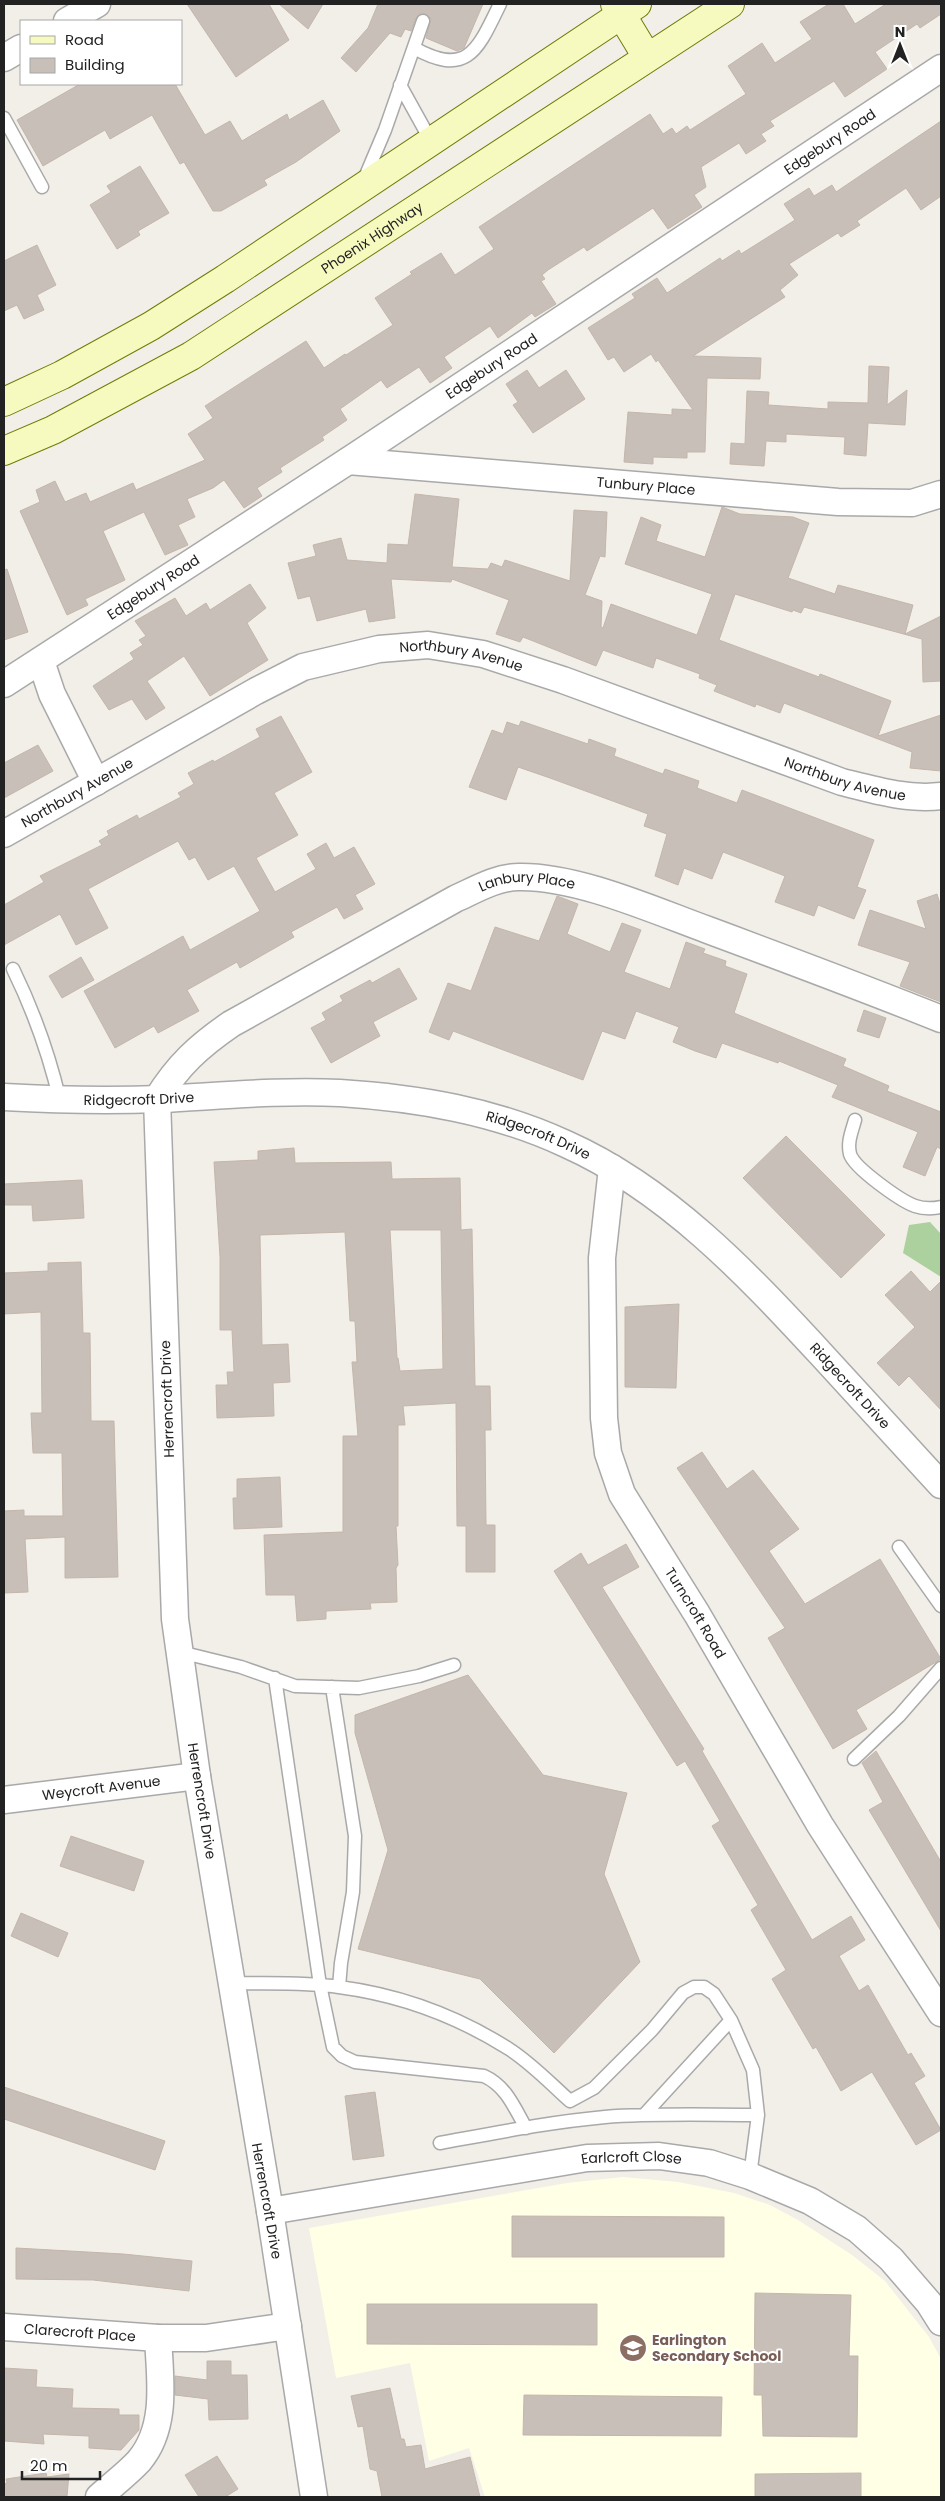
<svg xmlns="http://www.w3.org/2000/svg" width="945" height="2501" viewBox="0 0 945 2501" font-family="Poppins,sans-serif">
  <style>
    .education { fill: #ffffe5 }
    .forest { fill: #add19e }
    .building { fill: #c7bfb8; stroke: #c4b6ab; fill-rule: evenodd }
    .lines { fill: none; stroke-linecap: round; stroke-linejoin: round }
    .lane-casing { stroke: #a9a9a9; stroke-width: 15 }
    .street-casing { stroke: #a9a9a9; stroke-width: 29 }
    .secondary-casing { stroke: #707d05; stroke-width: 30 }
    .lane { stroke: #fff; stroke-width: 12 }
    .street { stroke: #fff; stroke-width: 26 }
    .secondary { stroke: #f7fabf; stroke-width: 28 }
    .labels { text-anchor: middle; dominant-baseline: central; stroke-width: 4; stroke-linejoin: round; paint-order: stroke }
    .street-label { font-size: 14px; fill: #222; stroke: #fff }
    .education-label { font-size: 14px; font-weight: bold; fill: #785e54; stroke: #fff; text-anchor: start }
  </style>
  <rect width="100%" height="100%" fill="#f2efe9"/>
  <path class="education" d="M623 2177 678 2182 734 2193 770 2205 798 2220 852 2255 885 2281 929 2337 941 2359V2497H485L469 2448 429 2461 410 2363 336 2378 309 2228 567 2183Z"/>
  <path class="forest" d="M930 1222 941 1234V1277L903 1253 909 1225Z"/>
  <path class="building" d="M187 4H269L289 40 236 77Z
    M279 4H323L308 29Z
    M378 4H483L464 48 457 51 426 38 431 19 426 14 421 13 416 18 411 31 405 29 401 37 390 33 356 72 341 58 368 28Z
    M829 4H843L855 24 886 4H941V14L920 28 917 24 875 52 887 69 845 97 834 81 770 121 774 126 761 134 766 141 746 154 739 143 701 167 706 187 694 195 702 207 668 229 653 208 587 251 584 247 548 270 542 275 545 279 541 281 556 304 535 317 532 313 498 338 490 326 444 357 452 368 430 383 419 367 387 388 381 380 340 409 347 420 322 437 324 440 280 468 282 472 257 488 262 496 244 508 224 480 213 488 187 499 195 517 178 525 188 545 165 555 144 512 103 531 125 580 85 599 88 605 67 615 20 511 40 502 36 490 55 481 65 502 86 493 90 502 133 483 136 490 205 460 188 434 213 418 205 406 306 341 324 368 345 354 346 355 393 325 375 298 412 274 410 272 441 253 455 275 494 249 479 227 650 114 663 134 672 128 676 134 687 126 690 130 746 94 728 66 762 43 775 63 812 39 800 22Z
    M80 84H175L205 135 230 121 242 141 287 114 289 120 323 100 340 131 296 162 264 180 267 185 221 211H213L184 162 180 164 152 115 110 139 105 130 43 166 17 120Z
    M941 121V196L921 210 906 188 857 221 860 225 841 237 838 233 789 264 798 275 780 290 785 297 693 356 761 358 760 379 707 378 705 452H687V458L653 457V464L624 462 628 412 672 415V409L693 410 658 360 656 362 651 354 624 372 614 357 608 360 588 328 635 298 632 294 657 278 667 293 720 258 722 261 739 250 741 254 795 220 784 204 809 188 814 196 832 185 836 192Z
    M140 166 169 213 138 231 140 235 117 249 90 205 111 192 107 186Z
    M37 245 56 285 37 295 44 310 24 319 17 305 4 311V261Z
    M869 366 889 367 887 405 907 390 905 425 868 423 866 456 844 454 845 437 786 434V442L766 441 764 466 730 464 731 443 745 444 747 391 769 392 768 405 828 409V402L868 403Z
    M527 370 539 388 566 370 585 399 533 433 513 405 518 402 506 384Z
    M415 494 459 499 452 567 488 569 491 563 502 567 505 560 570 581 574 510 607 512 605 557 600 556 585 595 602 601 601 627 603 628 611 604 697 635 712 594 625 564 641 517 661 525 656 541 705 557 722 507 740 514 793 517 809 523 788 578 835 594 838 585 913 605 905 634 941 616V681L923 682 922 639 804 607 801 613 793 610 792 612 735 594 719 640 819 677 820 674 891 701 878 736 941 715V771L910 768 912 752 784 703 780 713 756 704 755 707 714 691 717 685 699 678 700 674 656 658 653 668 603 650 596 666 523 637 520 642 496 634 509 600 452 579 451 582 391 579 395 618 369 622 366 609 317 621 310 596 298 599 288 563 316 556 313 545 341 538 347 560 387 563 388 544 408 545Z
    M7 569 28 632 4 640V570Z
    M250 584 266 608 247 623 268 660 210 696 184 656 147 681 165 708 146 720 132 699 109 710 93 686 134 659 130 653 143 645 139 640 146 636 135 621 175 598 186 616 206 603 210 610Z
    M281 716 312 772 274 793 298 835 256 858 275 892 316 869 307 854 326 843 334 858 354 847 375 884 355 895 363 909 344 919 337 907 291 932 294 937 240 968 237 962 187 990 199 1011 158 1033 154 1026 115 1048 84 991 183 936 190 950 260 911 234 866 208 880 195 857 189 860 178 841 88 889 108 928 76 945 60 914 4 945V905L44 882 40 876 102 845 99 841 109 835 107 831 137 815 139 819 181 797 178 793 194 784 188 773 213 760 214 762 260 737 256 729Z
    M521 721 588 744 589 739 616 749 614 756 663 774 665 769 699 781 697 788 737 803 742 790 874 840 857 887 866 890 854 919 818 905 814 916 775 902 785 876 723 852 712 879 684 868 678 885 655 876 667 834 644 826 648 814 550 778 518 767 506 800 469 787 492 730 503 734 507 722 519 726Z
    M38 745 53 771 4 798V763Z
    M937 894 941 907V1002L900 986 910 962 858 945 870 910 926 929 917 901Z
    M557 896 578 904 567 934 610 952 622 923 641 930 624 972 670 989 686 942 705 949 703 953 726 961 725 966 747 974 734 1013 846 1059 843 1066 889 1086 887 1091 941 1112V1149L937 1147 925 1176 903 1167 918 1132 832 1097 838 1085 779 1061 778 1063 722 1043 716 1058 695 1051 673 1042 679 1027 636 1011 625 1039 602 1031 583 1080 453 1031 449 1040 429 1032 448 983 471 991 495 927 539 941Z
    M81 957 94 980 62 998 49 976Z
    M399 968 417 999 373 1022 380 1036 331 1063 311 1028 326 1020 322 1013 343 1001 340 996 370 980 372 983Z
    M864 1010 886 1018 879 1038 857 1031Z
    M786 1136 885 1235 841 1278 743 1178Z
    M294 1148 295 1163 391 1162 392 1179 460 1178 461 1230 472 1229 475 1386H490L491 1430H485L486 1525H495V1572H466V1526H457L456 1403 403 1406 405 1425H398V1526H396L398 1565 396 1568 397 1602 370 1603 371 1609 326 1611V1619L297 1621 295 1595H266L264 1535 343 1532V1436H358L352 1362H357L355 1321H350L345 1232 260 1235 262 1345 288 1344 290 1382 273 1383 274 1416 217 1418 216 1385H228L227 1372H234L232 1330H220V1257L214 1162 258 1160V1151ZM390 1230H441L443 1369 400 1371 398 1358H397Z
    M82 1180 84 1218 33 1221 32 1205H4V1184Z
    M81 1262 83 1333H90L91 1421H114L118 1577 65 1578V1537L25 1539 28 1592 4 1593V1511L24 1510V1516H63L62 1453H33L31 1413H42L41 1312 4 1314V1273L48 1271V1263Z
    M911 1271 930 1292 941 1281V1410L909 1376 899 1386 877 1363 915 1327 885 1295Z
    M679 1304 676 1388 625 1387V1307Z
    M702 1452 727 1489 753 1470 799 1529 769 1551 805 1604 880 1559 941 1659 856 1710 867 1729 833 1749 768 1638 785 1628 677 1468Z
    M280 1477 282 1527 234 1529 233 1498H237V1479Z
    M626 1544 639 1567 602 1587 704 1749 702 1751 812 1940 851 1916 865 1940 839 1956 859 1991 868 1985 908 2055 911 2053 925 2076 914 2083 941 2130 916 2145 872 2072 841 2091 816 2047 813 2049 772 1979 786 1970 751 1910 758 1905 712 1826 720 1821 685 1761 677 1766 554 1571 581 1553 588 1565Z
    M468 1675 543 1775 627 1793 604 1874 640 1962 554 2053 480 1979 358 1949 388 1850 355 1733V1715Z
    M876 1751 941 1862V1931L869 1810 883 1802 862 1763Z
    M71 1836 144 1861 134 1891 60 1866Z
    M21 1913 68 1933 58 1957 11 1936Z
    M4 2087 165 2141 155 2170 4 2119Z
    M375 2092 384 2156 353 2160 345 2096Z
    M512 2216 724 2217V2257H512Z
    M16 2248 123 2254 192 2261 189 2291 93 2280 16 2279Z
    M755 2293 851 2295 849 2356H858L857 2437 763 2436 762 2395H754Z
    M367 2304H597V2345L367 2344Z
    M207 2361H231V2375H247L248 2419 209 2420 208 2399 175 2395V2376L207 2380Z
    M4 2368 37 2370 36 2387 73 2389 72 2408 119 2409V2415H139V2430L121 2450 89 2448V2436L43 2434 44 2444 5 2441Z
    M390 2388 401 2439H404L406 2447 421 2445 425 2469 470 2457 480 2497H382L377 2471 370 2469 363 2426 358 2427 351 2396Z
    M524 2395 722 2397 721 2436 523 2435Z
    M217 2456 238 2489 225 2497H199L185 2475Z
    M46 2473 47 2477 69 2474 67 2496 4 2497V2484L7 2483 6 2479Z
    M861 2473V2497H755V2474Z"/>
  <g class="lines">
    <g class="lane-casing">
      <path id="lane" d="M414 48C468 78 478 49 500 4
        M400 85 431 141
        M4 118 42 187
        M363 182 385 130 423 21
        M13 969C34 1012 49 1054 60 1101
        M855 1120C852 1131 847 1142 850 1154 854 1168 901 1201 915 1206 924 1209 932 1209 941 1207
        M899 1547 941 1606
        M180 1652 241 1667 295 1686 359 1688 419 1676 454 1665
        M275 1678 320 1985 333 2047 342 2056 355 2062 484 2076C506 2086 514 2107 526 2128
        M332 1687 355 1836 353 1892 341 1963 339 1987
        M854 1759 899 1716 941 1668
        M232 1983C267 1984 304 1982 339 1987 400 1995 457 2016 509 2049 531 2063 551 2084 570 2101L594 2088 652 2030 683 1993 694 1987H704L714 1994 731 2020 753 2070 758 2115 750 2176
        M644 2115 731 2020
        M440 2143C495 2133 550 2122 605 2117 656 2113 707 2115 758 2115"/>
    </g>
    <g class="street-casing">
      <g id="street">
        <path d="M67 21 97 4"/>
        <path d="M4 58 21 48"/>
        <path id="s1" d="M348 461 838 502 912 503 941 494"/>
        <path d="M41 661 52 694 96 782"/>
        <path id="s2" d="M4 684 348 461 941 68"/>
        <path id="s3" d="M4 834 256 691 303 667 379 649 428 645 483 654 563 680 842 782C874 790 908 800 941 796"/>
        <path id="s4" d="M4 1097C56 1100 108 1101 161 1099 220 1096 281 1090 340 1093 418 1098 495 1111 566 1144 667 1189 746 1273 820 1353 860 1397 901 1441 941 1485"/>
        <path id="s5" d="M612 1168 602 1258 604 1418 608 1453 622 1494 697 1614 820 1825 941 2013"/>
        <path id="s6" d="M4 1800 197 1776"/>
        <path id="s7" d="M270 2211 587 2158 659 2156 709 2163 750 2176 810 2201 857 2229 891 2259 929 2303 941 2322"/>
        <path id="s8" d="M4 2327 158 2338H206L288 2326"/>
        <path d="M99 2497C112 2485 127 2474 139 2461 168 2427 160 2378 158 2338"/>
        <path id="s9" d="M314 2497 270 2211 197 1776 175 1619 157 1099C178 1065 199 1046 231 1024L455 899C475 890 496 877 519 877 577 876 653 910 708 930 786 959 864 988 941 1019"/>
      </g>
    </g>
    <g class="secondary-casing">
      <g id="secondary">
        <path d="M615 4 647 57"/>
        <path d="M4 402 62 375 151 326 225 279 637 4"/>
        <path id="s10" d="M4 451 53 430 191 356 730 4"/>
      </g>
    </g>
    <use href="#lane" class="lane"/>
    <use href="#street" class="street"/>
    <use href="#secondary" class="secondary"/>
  </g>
  <defs>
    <g id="school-disc" transform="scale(1.4375)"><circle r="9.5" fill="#8d6e63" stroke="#fff"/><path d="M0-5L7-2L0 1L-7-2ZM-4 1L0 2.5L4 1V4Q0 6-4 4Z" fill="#fff"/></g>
  </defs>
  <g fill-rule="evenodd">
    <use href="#school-disc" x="633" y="2348"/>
  </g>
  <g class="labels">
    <g class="street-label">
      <text stroke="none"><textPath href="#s2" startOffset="988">Edgebury Road</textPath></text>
      <text stroke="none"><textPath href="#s10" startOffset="426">Phoenix Highway</textPath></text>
      <text stroke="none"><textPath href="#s2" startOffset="582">Edgebury Road</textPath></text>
      <text stroke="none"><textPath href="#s1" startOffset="299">Tunbury Place</textPath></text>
      <text stroke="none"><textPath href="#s2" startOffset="178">Edgebury Road</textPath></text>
      <text stroke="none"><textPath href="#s3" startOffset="504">Northbury Avenue</textPath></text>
      <text stroke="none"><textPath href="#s3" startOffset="909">Northbury Avenue</textPath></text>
      <text stroke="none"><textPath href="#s3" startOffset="84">Northbury Avenue</textPath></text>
      <text stroke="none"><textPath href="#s9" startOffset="1848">Lanbury Place</textPath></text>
      <text stroke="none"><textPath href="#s4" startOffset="135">Ridgecroft Drive</textPath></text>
      <text stroke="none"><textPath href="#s4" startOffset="540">Ridgecroft Drive</textPath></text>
      <text stroke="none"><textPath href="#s4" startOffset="945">Ridgecroft Drive</textPath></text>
      <text transform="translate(167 1399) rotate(-92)">Herrencroft Drive</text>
      <text stroke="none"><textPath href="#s5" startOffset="469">Turncroft Road</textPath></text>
      <text stroke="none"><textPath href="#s6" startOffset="98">Weycroft Avenue</textPath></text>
      <text transform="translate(202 1801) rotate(81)">Herrencroft Drive</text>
      <text stroke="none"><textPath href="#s7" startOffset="366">Earlcroft Close</textPath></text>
      <text transform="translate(267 2201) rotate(80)">Herrencroft Drive</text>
      <text stroke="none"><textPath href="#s8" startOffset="76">Clarecroft Place</textPath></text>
    </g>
    <g class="education-label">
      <text x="652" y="2340">Earlington<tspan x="652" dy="16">Secondary School</tspan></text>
    </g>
  </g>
  <rect width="945" height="2501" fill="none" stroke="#222222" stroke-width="10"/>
  <rect x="20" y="20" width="162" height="65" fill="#ffffff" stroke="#a7a7a7"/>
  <rect x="30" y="36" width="25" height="8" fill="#f7fabf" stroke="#a7a7a7"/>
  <text x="65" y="45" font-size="15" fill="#222222">Road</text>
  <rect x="30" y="58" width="25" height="15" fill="#c7bfb8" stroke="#a7a7a7"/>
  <text x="65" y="70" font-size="15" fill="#222222">Building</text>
  <g transform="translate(900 45)" stroke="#ffffff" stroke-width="4" paint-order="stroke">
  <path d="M0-4L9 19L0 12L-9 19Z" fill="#222222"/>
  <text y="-8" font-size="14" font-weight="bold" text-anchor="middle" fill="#222222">N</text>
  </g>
  <path d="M22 2471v8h78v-8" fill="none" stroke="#222222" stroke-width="2.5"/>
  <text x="30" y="2471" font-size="15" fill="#222222" stroke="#ffffff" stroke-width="4" paint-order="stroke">20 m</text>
</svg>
